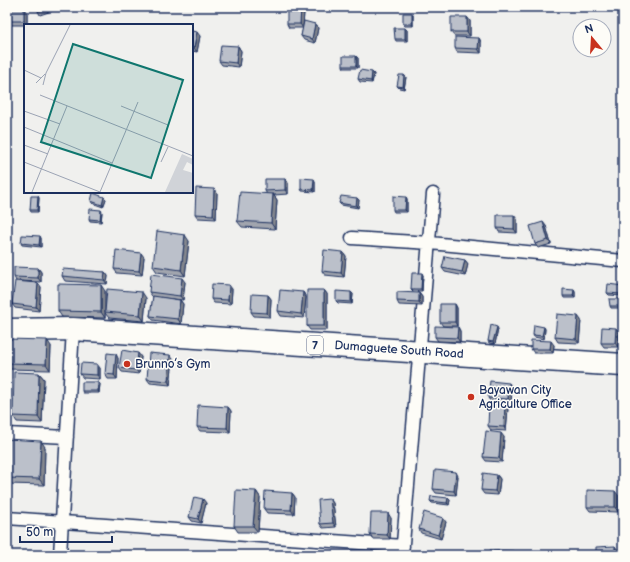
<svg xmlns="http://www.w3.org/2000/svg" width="630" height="562" viewBox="0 0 630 562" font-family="'Balsamiq Sans',sans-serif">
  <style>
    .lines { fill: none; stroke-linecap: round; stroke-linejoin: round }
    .street-casing { stroke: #1b2f5e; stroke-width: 15 }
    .highway-casing { stroke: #1b2f5e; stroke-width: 25 }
    .street { stroke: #fdfcf7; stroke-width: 12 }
    .highway { stroke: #fdfcf7; stroke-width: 22 }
    .wall { fill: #a1a5ae; stroke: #1b2f5e }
    .shaded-wall { fill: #83868d; stroke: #1b2f5e }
    .building { fill: #bbc0ca; stroke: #1b2f5e }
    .poi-dot { fill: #c8321e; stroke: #fdfcf7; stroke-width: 1.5 }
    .labels { text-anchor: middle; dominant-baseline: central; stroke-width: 3; stroke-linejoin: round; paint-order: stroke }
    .shield { fill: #fdfcf7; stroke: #5f6c8c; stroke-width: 1 }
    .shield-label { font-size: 11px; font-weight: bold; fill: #1b2f5e }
    .street-label { font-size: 12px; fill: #1b2f5e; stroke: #fdfcf7 }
    .poi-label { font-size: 12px; fill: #1b2f5e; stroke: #fdfcf7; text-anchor: start }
    .inset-road { fill: none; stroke: #9ba3b4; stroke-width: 1 }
    .view { fill: #0f766e; fill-opacity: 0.15; stroke: #0f766e; stroke-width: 2 }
    .inset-edge { fill: none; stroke: #1b2f5e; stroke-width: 2 }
  </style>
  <rect width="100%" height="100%" fill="#f0f0ee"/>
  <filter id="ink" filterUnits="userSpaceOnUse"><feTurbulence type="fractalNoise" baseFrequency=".025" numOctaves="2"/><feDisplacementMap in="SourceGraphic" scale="8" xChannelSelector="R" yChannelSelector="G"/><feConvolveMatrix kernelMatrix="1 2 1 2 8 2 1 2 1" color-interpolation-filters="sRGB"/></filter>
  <g filter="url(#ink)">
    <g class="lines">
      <g class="street-casing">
        <path id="street" d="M352 238 430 243 623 261
          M7 434 67 437
          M7 518 403 546
          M60 555 73 329
          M402 555 433 194"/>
      </g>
      <g class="highway-casing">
        <path id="highway" d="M7 330 73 329 623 365"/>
      </g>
      <use href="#street" class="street"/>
      <use href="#highway" class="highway"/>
    </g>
    <path class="wall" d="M36 7H63L40 15Z
      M327 7H338L337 10 329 9Z
      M24 8 27 12V25H11L8 21Z
      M304 12 303 25 315 24 318 28 315 43 304 40 301 36 303 28H289L287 24Z
      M413 15V26H405L403 24Z
      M467 17 470 21V36H454L451 32Z
      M405 28 407 30V41H396L395 39Z
      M192 31 200 36 197 52 192 51Z
      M479 38 481 42V53L457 52 455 48Z
      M238 46 241 51 239 67 222 65 219 61Z
      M356 56 358 58V68H344L343 66Z
      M372 72 374 74 372 83 360 82 358 79Z
      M406 77 404 89 399 88 397 86Z
      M285 179 288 183V194L274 195 277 200 275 229 242 227 237 221 267 194 265 191Z
      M315 181V192L302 191 301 189Z
      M217 193 216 219 198 218 195 214Z
      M38 196 39 198 38 212H31L30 210Z
      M104 197 106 199 103 207 92 203 91 201Z
      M406 197 407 199V212H394L393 210Z
      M357 198 359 200 358 208 341 205 339 203Z
      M102 212 101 222 90 221 89 219Z
      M517 219V233L499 232 497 228Z
      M546 226 551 244 538 248 535 244Z
      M41 238V247L22 245 21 243Z
      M189 241 185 276 157 272 153 266Z
      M343 252 346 256 344 277 325 275 322 271Z
      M144 257 142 275 117 273 114 269Z
      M465 260 468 264 465 276 445 272 442 268Z
      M38 268 41 272V282L19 281 38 283 41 287 39 311 15 308 12 304 16 281 14 277Z
      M105 272 108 276 107 284 65 281 62 276Z
      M423 275 422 291H413L411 289Z
      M185 282 183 300 154 297 180 300 183 304 181 324 153 320 150 316 153 297 152 296 149 292Z
      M623 286V296L609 295 607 293Z
      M232 289 231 304 214 303 211 299Z
      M324 290 327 294V330H310L307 326Z
      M574 290 575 292V298H564L563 296Z
      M105 291V311L146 298 144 321 109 318 105 313V318L62 317 58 311Z
      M303 292 306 297 304 318 281 316 278 311Z
      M351 292 353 294 352 304 338 303 336 301Z
      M419 293 422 297V306L399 305 397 301Z
      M268 295 271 299 270 317 254 316 251 312Z
      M623 299V308H611L610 306Z
      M455 304 457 308V326H443L440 322Z
      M581 320 579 343 558 342 555 337Z
      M458 327 460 331V342L438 341 435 337Z
      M544 327 545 329 544 339 534 337 533 335Z
      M616 328 619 332 618 347H604L601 343Z
      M498 329 495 344 489 343 488 341Z
      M7 339 51 346 50 370 7 369Z
      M554 345 553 353H534L531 349Z
      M141 357 139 374 122 372 119 368Z
      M118 358 117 379H108L105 374Z
      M173 359 170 385 150 383 147 379Z
      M100 368V379L83 378 80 374Z
      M39 373 44 379 42 423 17 422 13 416Z
      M100 384 99 393H83L82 391Z
      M512 387 511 403 491 402 488 398Z
      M228 407 231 411 230 432 200 431 197 427Z
      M508 408 506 431 491 430 488 426Z
      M504 437 502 462 486 461 483 457Z
      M7 439 45 447 44 485 8 484 7 483Z
      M497 475 500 479 498 495 484 494 481 490Z
      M458 476 456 495 436 493 433 489Z
      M256 491 260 497 258 532H238L234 526Z
      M292 493 295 497 294 514 267 513 264 509Z
      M618 495V512L590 511 587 507Z
      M330 499 333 503 336 527 323 528 320 524Z
      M450 500 449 505 432 503 430 501Z
      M206 503 201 523 192 521 189 517Z
      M391 518 390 539H373L370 534Z
      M446 522 441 539 421 533 419 529Z"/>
    <path class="shaded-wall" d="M301 7 304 12 303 28 300 24Z
      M24 8 27 12V25L24 21Z
      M412 13 413 15V26L412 24Z
      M467 17 470 21V36L467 32Z
      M315 24 318 28 315 43 312 39Z
      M405 28 407 30V41L405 39Z
      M197 32 200 36 197 52 194 48Z
      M479 38 481 42V53L478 49Z
      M238 46 241 51 239 67 236 63Z
      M356 56 358 58V68L356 66Z
      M372 72 374 74 372 83 371 81Z
      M404 75 406 77 404 89 403 87Z
      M285 179 288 183V194L285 190Z
      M314 179 315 181V192L313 190Z
      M214 189 217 193 216 219 213 215Z
      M273 194 277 200 275 229 271 223Z
      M38 196 39 198 38 212 37 210Z
      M104 197 106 199 103 207 102 205Z
      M406 197 407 199V212L405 210Z
      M357 198 359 200 358 208 356 206Z
      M101 210 102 212 101 222 100 220Z
      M514 215 517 219V233L514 229Z
      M543 222 546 226 551 244 548 240Z
      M185 235 189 241 185 276 181 270Z
      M40 236 41 238V247L39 245Z
      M343 252 346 256 344 277 341 273Z
      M141 253 144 257 142 275 139 271Z
      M465 260 468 264 465 276 462 272Z
      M38 268 41 272V282L38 278Z
      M105 272 108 276 107 284 104 280Z
      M422 273 423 275 422 291 421 289Z
      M182 278 185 282 183 300 180 296Z
      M38 283 41 287 39 311 36 307Z
      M101 285 105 291V318L101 312Z
      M229 285 232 289 231 304 228 300Z
      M324 290 327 294V330L324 326Z
      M574 290 575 292V298L573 296Z
      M142 292 146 298 144 321 140 315Z
      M303 292 306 297 304 318 301 314Z
      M351 292 353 294 352 304 351 302Z
      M419 293 422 297V306L419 302Z
      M268 295 271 299 270 317 267 313Z
      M180 300 183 304 181 324 178 319Z
      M455 304 457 308V326L455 322Z
      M578 316 581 320 579 343 576 339Z
      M458 327 460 331V342L457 338Z
      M497 327 498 329 495 344 493 342Z
      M544 327 545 329 544 339 542 336Z
      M616 328 619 332 618 347 615 343Z
      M47 340 51 346 50 370 46 364Z
      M551 341 554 345 553 353 550 349Z
      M138 353 141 357 139 374 136 370Z
      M116 354 118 358 117 379 114 375Z
      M170 355 173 359 170 385 168 381Z
      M97 364 100 368V379L97 375Z
      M39 373 44 379 42 423 38 417Z
      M98 382 100 384 99 393 98 391Z
      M509 383 512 387 511 403 508 399Z
      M505 403 508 408 506 431 504 427Z
      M228 407 231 411 230 432 227 428Z
      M501 433 504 437 502 462 499 458Z
      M41 441 45 447 44 485 39 479Z
      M456 472 458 476 456 495 454 491Z
      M497 475 500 479 498 495 495 491Z
      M256 491 260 497 258 532 253 526Z
      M615 491 618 495V512L615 507Z
      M292 493 295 497 294 514 291 510Z
      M448 498 450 500 449 505 447 503Z
      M203 499 206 503 201 523 198 519Z
      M330 499 333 503 336 527 333 523Z
      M388 513 391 518 390 539 387 535Z
      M443 518 446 522 441 539 438 535Z
      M615 546 618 550V555H615Z
      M514 551 516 555H513Z"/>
    <path class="building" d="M36 7H49L38 11Z
      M287 7H301L300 24H287Z
      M327 7H336V8Z
      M9 8H24V21H8Z
      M403 13H412V24H403Z
      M451 17H467V32H451Z
      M304 21 315 24 312 39 301 36Z
      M394 28H405V39H395Z
      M192 31 197 32 194 48 192 47Z
      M455 37 479 38 478 49 455 48Z
      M221 45 238 46 236 63 219 61Z
      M343 56H356V66H343Z
      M360 70 372 72 371 81 358 79Z
      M399 75H404L403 87 397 86Z
      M301 178 314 179 313 190 301 189Z
      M265 179H285V190L265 191Z
      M196 188 214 189 213 215 195 214Z
      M240 192 273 194 271 223 237 221Z
      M93 193 104 197 102 205 91 201Z
      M31 196H38L37 210H30Z
      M341 196 357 198 356 206 339 203Z
      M393 196 406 197 405 210H393Z
      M90 209 101 210 100 220 89 219Z
      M497 215H514V229L497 228Z
      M543 222 548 240 535 244 530 226Z
      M157 231 185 235 181 270 153 266Z
      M22 235 40 236 39 245 21 243Z
      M116 250 141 253 139 271 114 269Z
      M324 250 343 252 341 273 322 271Z
      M445 256 465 260 462 272 442 268Z
      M14 267 38 268V278L14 277Z
      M63 269 105 272 104 280 62 276Z
      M412 273H422L421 289H411Z
      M151 274 182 278 180 296 149 292Z
      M15 281 38 283 36 307 12 304Z
      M58 284 101 285V312L58 311Z
      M212 284 229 285 228 300 211 299Z
      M608 284 623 286 622 294 607 293Z
      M107 289 142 292 140 315 105 312Z
      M563 289 574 290 573 296H563Z
      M280 290 303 292 301 314 278 311Z
      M307 290H324V326H307Z
      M336 291 351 292V302L336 301Z
      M397 292 419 293V302L397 301Z
      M252 294 268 295 267 313 251 312Z
      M153 296 180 300 178 319 150 316Z
      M609 299H623V306H610Z
      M440 304H455V322H440Z
      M557 314 578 316 576 339 555 337Z
      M491 325 497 327 493 342 488 341Z
      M534 325 544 327 542 336 533 335Z
      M435 326 458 327 457 338 435 337Z
      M602 327 616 328 615 343H601Z
      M7 339 47 340 46 364 7 363Z
      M531 340 551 341 550 349H531Z
      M122 350 138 353 136 370 119 368Z
      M107 353 116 354 114 375 105 374Z
      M149 353 170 355 168 381 147 379Z
      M81 363 97 364V375L80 374Z
      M14 372 39 373 38 417 13 416Z
      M490 381 509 383 508 399 488 398Z
      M82 382H98V391H82Z
      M489 403H505L504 427 488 426Z
      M198 405 228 407 227 428 197 427Z
      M486 431 501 433 499 458 483 457Z
      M7 439 41 441 39 479 7 478Z
      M435 470 456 472 454 491 433 489Z
      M483 473 497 475 495 491 481 490Z
      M236 490 256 491 253 526H234Z
      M587 490 615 491V507H587Z
      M265 491 292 493 291 510 264 509Z
      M431 496 448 498 447 503 430 501Z
      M194 497 203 499 198 519 189 517Z
      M330 499 333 523 320 524 318 500Z
      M424 512 443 518 438 535 419 529Z
      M371 513H388L387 535 370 534Z
      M615 546V555H596V547Z
      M490 550 514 551 513 555H490Z"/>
  </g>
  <g class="poi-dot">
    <circle cx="127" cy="364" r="4"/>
    <circle cx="471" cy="397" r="4"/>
  </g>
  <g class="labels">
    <rect class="shield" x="307" y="336" width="16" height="18" rx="3"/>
    <g class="shield-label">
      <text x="315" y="345">7</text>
    </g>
    <g class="street-label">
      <text transform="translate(399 350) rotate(4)">Dumaguete South Road</text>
    </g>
    <g class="poi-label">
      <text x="135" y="364">Brunno’s Gym</text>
      <text x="479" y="390">Bayawan City<tspan x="479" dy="14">Agriculture Office</tspan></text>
    </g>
  </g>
  <g transform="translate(24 24)">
    <rect width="169" height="169" fill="#f0f0ee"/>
    <path d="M158 130 169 135V141L163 138 159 146 169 149 168 168H141Z" fill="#d0d3d8"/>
    <path class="inset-road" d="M0 46 17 54M12 59 21 50M19 61 22 49 46 1M16 71 169 132M97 82 144 101M0 87 36 100M0 103 88 139M0 121 24 130M0 138 76 168M137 138 144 123M8 168 43 82M76 168 114 78"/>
    <path class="view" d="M49 20 159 56 127 154 17 118Z"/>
    <rect width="169" height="169" class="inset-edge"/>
  </g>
  <rect width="630" height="562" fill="none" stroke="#fdfcf7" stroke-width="24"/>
  <rect x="12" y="12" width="606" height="538" fill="none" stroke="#1b2f5e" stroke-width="1.5" filter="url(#ink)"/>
  <g transform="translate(592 38) rotate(342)"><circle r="19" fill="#fdfcf7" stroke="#a3aaba"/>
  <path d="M0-3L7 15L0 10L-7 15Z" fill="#c8321e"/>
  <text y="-6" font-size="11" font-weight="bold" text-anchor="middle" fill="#1b2f5e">N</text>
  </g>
  <path d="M20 536v6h92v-6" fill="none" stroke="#1b2f5e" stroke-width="2"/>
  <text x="26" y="536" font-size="12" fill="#1b2f5e" stroke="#fdfcf7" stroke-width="3" paint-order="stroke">50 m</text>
</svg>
